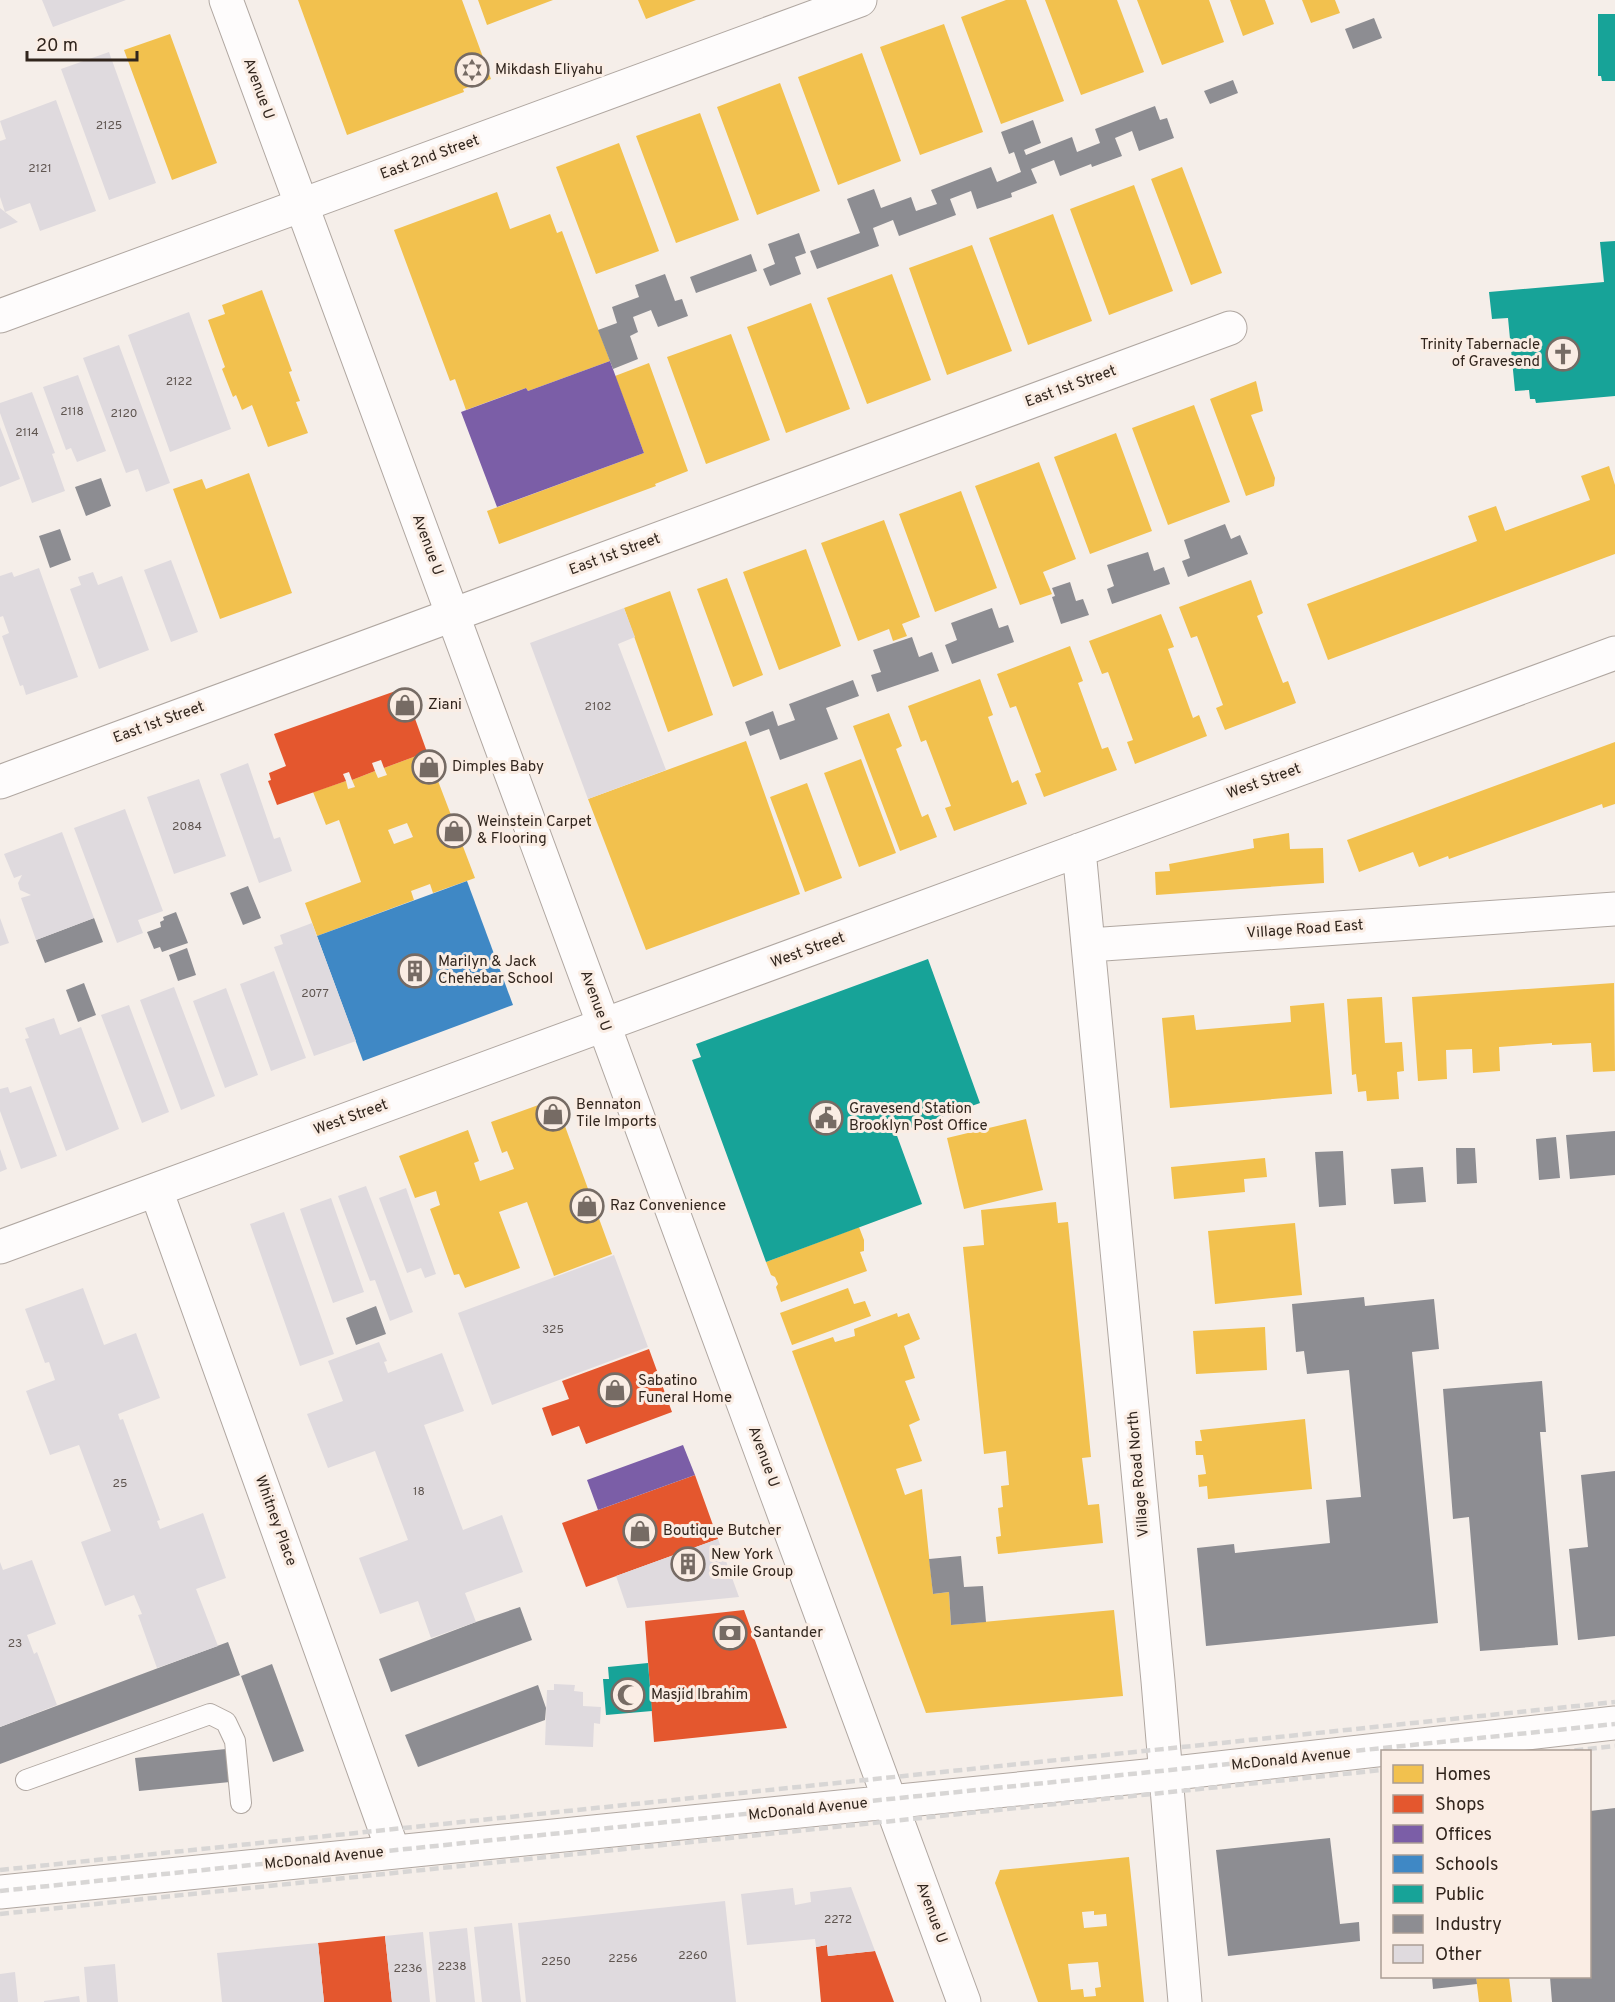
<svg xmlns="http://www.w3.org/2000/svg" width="1615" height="2002" viewBox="0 0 1615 2002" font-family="Overpass,sans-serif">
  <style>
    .homes { fill: #f2c14e; fill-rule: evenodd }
    .shops { fill: #e4572e }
    .offices { fill: #7b5ea7 }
    .schools { fill: #3f88c5 }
    .public { fill: #17a398 }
    .industry { fill: #8d8d92 }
    .building { fill: #dfdade }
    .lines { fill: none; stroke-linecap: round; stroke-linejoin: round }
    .lane-casing { stroke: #b0a7a1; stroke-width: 22 }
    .street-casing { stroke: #b0a7a1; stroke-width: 35 }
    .secondary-casing { stroke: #b0a7a1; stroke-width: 35 }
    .lane { stroke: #fefcfc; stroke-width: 20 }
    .street { stroke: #fefcfc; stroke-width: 33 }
    .secondary { stroke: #fefcfc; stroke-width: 33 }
    .rail { stroke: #d8d6d5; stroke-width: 4.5; stroke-dasharray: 9 4.5; stroke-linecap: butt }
    .labels { text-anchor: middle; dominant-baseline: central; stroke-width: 6; stroke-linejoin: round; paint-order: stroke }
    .number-label { font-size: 12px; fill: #5f5550 }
    .poi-label { font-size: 15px; fill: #31251d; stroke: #faede4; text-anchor: start }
    .street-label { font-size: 15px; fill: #31251d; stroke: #faede4 }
  </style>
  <rect width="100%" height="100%" fill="#f5eee9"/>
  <path class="homes" d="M298 0H462L491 79 463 89 464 92 347 135Z
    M478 0H553L487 25Z
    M638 0H696L646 19Z
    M1006 0H1026L1064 101 1001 124 961 17Z
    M1045 0H1117L1144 72 1081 95Z
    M1137 0H1209L1224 42 1162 65Z
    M1230 0H1265L1274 24 1243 36Z
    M1302 0H1335L1340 13 1311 23Z
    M944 24 983 132 920 155 880 47Z
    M170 34 217 163 172 180 124 50Z
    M862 53 901 161 838 185 798 77Z
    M780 83 820 191 757 215 717 107Z
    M700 113 739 220 676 243 636 136Z
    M619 143 659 251 596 274 556 167Z
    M1182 167 1222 273 1191 285 1151 179Z
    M1134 185 1173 291 1109 315 1070 209Z
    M497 192 510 229 550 214 557 233 562 231 610 361 528 391 526 388 466 410 455 379 450 381 394 230Z
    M1053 214 1092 321 1028 345 989 238Z
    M972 245 1012 351 947 375 909 268Z
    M892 274 931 380 867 404 827 298Z
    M262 290 292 371 289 372 300 401 296 402 308 433 268 447 252 405 242 410 236 395 233 397 222 369 225 367 208 320 225 314 222 305Z
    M811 303 850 409 786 433 747 327Z
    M731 334 770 440 706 464 667 357Z
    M649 363 688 471 655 484 656 486 499 544 487 511 644 453 615 376Z
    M1256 381 1263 411 1251 415 1275 478 1274 486 1246 496 1210 399Z
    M1194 405 1230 502 1168 525 1132 428Z
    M1116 433 1152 531 1090 554 1054 457Z
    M1039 462 1076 559 1043 572 1052 594 1020 605 975 486Z
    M1609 466 1615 485V554L1328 660 1307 604 1477 541 1468 516 1496 506 1505 531 1590 500 1581 476Z
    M249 473 292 593 220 619 173 489 202 479 206 489Z
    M961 491 997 588 935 612 899 514Z
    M884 520 920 617 902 624 907 636 893 641 889 629 858 641 821 543Z
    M806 549 841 646 779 670 743 572Z
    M727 578 763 675 733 687 697 589Z
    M1251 580 1263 613 1257 616 1283 683 1288 681 1296 703 1225 730 1216 708 1223 705 1197 636 1191 638 1179 607Z
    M670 591 713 715 668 732 624 608Z
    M1161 614 1174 647 1168 649 1193 718 1199 715 1207 736 1135 764 1127 742 1133 740 1108 672 1102 674 1089 641Z
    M1070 646 1083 681 1078 683 1102 749 1108 747 1117 770 1044 797 1035 774 1041 772 1016 706 1010 708 997 674Z
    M980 679 993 715 988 717 1012 783 1018 780 1027 804 954 831 945 808 951 806 926 740 921 742 908 706Z
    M889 713 902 746 896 749 922 817 928 814 937 837 900 851 853 726Z
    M746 741 800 894 646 950 588 799Z
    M1615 742V804L1603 808 1602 804 1449 859 1448 856 1419 867 1413 852 1359 872 1347 840Z
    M427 752 475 878 433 893 430 884 411 891 414 900 317 936 305 903 361 882 339 820 326 825 313 792 346 781 348 789 355 787 352 780 375 771 378 778 387 775 384 768ZM407 823 413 837 394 844 388 830Z
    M861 759 896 853 859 867 824 773Z
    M807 783 842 878 805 892 770 797Z
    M1289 833 1290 849 1323 848 1324 883 1156 895 1155 872 1170 871 1169 864 1254 848 1253 839Z
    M1614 983 1615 1071 1593 1072 1591 1043 1552 1045V1043L1499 1047 1500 1071 1473 1073 1472 1049 1446 1050 1447 1079 1418 1081 1412 997Z
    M1382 997 1385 1043 1402 1042 1404 1071 1397 1072 1399 1099 1367 1101 1366 1091 1358 1092 1356 1074 1352 1075 1347 999Z
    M1324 1003 1332 1094 1170 1108 1162 1018 1194 1015 1196 1030 1291 1022 1290 1006Z
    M555 1099 612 1254 554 1276 527 1202 499 1212 520 1268 465 1288 459 1274 454 1275 430 1209 440 1205 436 1191 415 1198 399 1156 468 1130 479 1161 474 1163 480 1181 514 1169 507 1151 502 1153 491 1122Z
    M1026 1119 1043 1190 964 1209 947 1138Z
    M1265 1158 1267 1177 1244 1179 1245 1192 1174 1199 1171 1167Z
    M1056 1202 1058 1223 1068 1222 1091 1457 1082 1458 1088 1505 1099 1504 1103 1543 998 1554 996 1537 1001 1536 998 1508 1003 1507 1001 1486 1009 1485 1006 1451 984 1454 963 1247 984 1245 981 1210Z
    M1295 1223 1302 1295 1215 1304 1208 1231Z
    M859 1227 864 1240V1251L860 1252 867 1271 781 1302 776 1287 778 1284 775 1277 771 1275 766 1262Z
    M848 1288 854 1304 865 1301 871 1316 792 1345 780 1313Z
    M897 1313 898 1317 909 1313 920 1339 904 1346 915 1378 905 1381 920 1420 909 1425 922 1461 896 1469 905 1495 922 1489 933 1594 949 1592 951 1625 1114 1610 1123 1696 926 1713 792 1351 833 1337 835 1342 855 1336 854 1329Z
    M1265 1327 1267 1370 1196 1374 1193 1331Z
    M1305 1419 1312 1489 1208 1499 1207 1486 1199 1487 1198 1475 1206 1474 1203 1455H1196L1195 1441H1202L1200 1430Z
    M1129 1857 1144 2002H1038L995 1883 1000 1870ZM1094 1911V1915L1106 1914 1107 1926 1084 1928 1082 1912ZM1098 1962 1101 1987 1095 1988 1096 1996 1084 1997 1083 1989 1071 1990 1068 1964Z
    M1476 1977H1509L1512 2002H1479Z"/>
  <path class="shops" d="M404 688 427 752 384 768 381 760 372 763 375 771 352 780 349 772 343 774 346 781 277 805 268 781 271 780 269 773 286 766 274 734Z
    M649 1349 672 1412 586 1444 579 1426 552 1436 542 1408 569 1399 562 1381Z
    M695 1475 718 1539 586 1587 562 1523Z
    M744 1610 787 1728 654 1742 645 1621Z
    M385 1936 392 2002H324L318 1943Z
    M827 1945 828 1956 875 1951 894 2002H821L816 1947Z"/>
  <path class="offices" d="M610 361 644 453 497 507 461 412 526 388 528 391Z
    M683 1445 695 1475 598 1510 587 1480Z"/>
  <path class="schools" d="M467 881 513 1005 363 1061 317 936Z"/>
  <path class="public" d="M1598 14H1615V81H1602L1601 76H1598Z
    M1615 241V396L1536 403 1535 399H1530L1529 390 1515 391 1508 318 1492 319 1489 292 1604 282 1600 242Z
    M928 959 980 1103 896 1133 922 1204 766 1262 692 1060 701 1057 696 1044Z
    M648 1663 652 1711 606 1715 603 1679H609L608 1667Z"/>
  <path class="industry" d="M1374 18 1382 38 1353 49 1345 29Z
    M1233 80 1238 93 1210 104 1204 91Z
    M1155 106 1160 120 1167 118 1174 138 1139 151 1132 131 1115 138 1122 156 1092 167 1091 164 1060 176 1054 160 1031 169 1037 183 1011 193 1012 197 977 209 971 191 950 199 956 215 899 236 893 220 873 228 879 246 817 269 810 251 860 233 847 199 874 189 881 208 911 197 916 211 937 204 931 190 991 167 997 182 1021 172 1014 152 1009 154 1001 132 1033 120 1041 143 1024 150 1026 155 1072 137 1077 152 1100 143 1095 129Z
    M799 233 806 253 795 257 801 274 770 286 763 269 775 264 768 244Z
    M751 254 757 271 696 293 690 277Z
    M665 274 675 301 682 299 688 316 658 327 651 310 633 317 638 332 630 336 638 359 613 369 598 330 617 323 612 307 639 297 635 285Z
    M101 478 111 506 86 516 75 487Z
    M1225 524 1231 539 1240 535 1248 554 1188 577 1182 561 1190 558 1184 540Z
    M60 529 71 560 50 568 39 536Z
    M1148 552 1154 571 1164 567 1170 584 1112 604 1107 589 1114 586 1107 565Z
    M1070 582 1076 601 1083 599 1089 615 1061 624 1052 597 1055 596 1052 588Z
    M992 608 999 628 1008 625 1014 642 952 664 945 645 957 640 951 623Z
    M912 637 919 657 932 652 939 671 877 692 871 675 881 672 873 650Z
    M853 680 859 696 826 708 838 739 780 760 769 729 750 736 745 722 773 711 778 726 795 720 789 704Z
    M248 886 261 918 243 925 230 893Z
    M176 912 188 943 162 952 160 947 154 949 147 932 161 927 160 922 164 920 163 917Z
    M94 918 103 942 45 963 36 940Z
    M187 948 196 975 178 981 169 955Z
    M84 983 96 1015 78 1022 66 990Z
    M1615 1131V1175L1570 1179 1566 1135Z
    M1556 1137 1560 1178 1539 1180 1536 1139Z
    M1456 1148H1475L1477 1183 1457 1184Z
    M1343 1151 1346 1205 1319 1207 1315 1152Z
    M1423 1167 1426 1202 1394 1204 1391 1169Z
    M1364 1297 1365 1306 1434 1299 1439 1349 1412 1352 1438 1623 1206 1646 1197 1548 1234 1544 1235 1553 1330 1543 1326 1500 1361 1497 1349 1370 1307 1374 1304 1351 1296 1352 1292 1304Z
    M376 1306 386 1334 356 1345 346 1318Z
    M1542 1381 1546 1432H1540L1558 1645 1480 1651 1469 1517 1453 1519 1443 1389Z
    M1615 1471V1636L1578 1640 1569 1549 1588 1547 1581 1475Z
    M961 1556 964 1587 983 1586 986 1622 951 1625 949 1592 933 1594 929 1559Z
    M520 1607 532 1640 391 1692 379 1659 476 1622Z
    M228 1642 240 1675 0 1764V1727Z
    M272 1664 304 1751 273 1762 241 1676Z
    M538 1685 546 1708 545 1720 418 1767 405 1735Z
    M226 1749 230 1782 139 1791 135 1758Z
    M1615 1808V2002H1552L1550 1977H1590V1811Z
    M1330 1838 1340 1924 1359 1922 1360 1941 1228 1956 1216 1850Z
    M1432 1977H1476L1477 1984 1433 1989Z"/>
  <path class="building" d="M42 0H126L53 27Z
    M109 52 156 183 109 200 61 69Z
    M56 100 96 211 40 231 30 203 5 212 0 197V141L6 139 0 121Z
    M0 208 5 212 18 222 0 229Z
    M189 312 231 429 170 452 128 335Z
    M119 345 170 483 146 492 138 469 126 473 83 358Z
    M78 375 106 451 77 462 71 448 66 450 43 387Z
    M32 392 55 453 52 454 65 491 32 503 0 413V403Z
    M0 427 20 479 0 487Z
    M171 560 198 632 171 642 144 570Z
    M39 568 78 677 26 695 23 685 20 686 2 636 9 633 3 616 0 617V576L12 572 14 577Z
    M93 572 98 585 122 576 149 650 99 669 70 589 81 585 78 577Z
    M624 608 635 637 618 644 666 770 588 799 530 643Z
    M248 763 274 839 280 837 292 871 259 883 220 774Z
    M199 779 226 856 174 874 147 797Z
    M125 809 163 911 138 920 143 933 117 943 74 828Z
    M62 832 94 918 36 940 21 898 31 895 20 890 18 883 22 875 14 878 4 854Z
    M0 918 9 943 0 946Z
    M312 923 356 1041 314 1056 274 947 283 944 280 935Z
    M274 971 306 1058 271 1071 240 984Z
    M174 987 215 1096 181 1110 140 1000Z
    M226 988 258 1075 225 1088 193 1001Z
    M129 1005 169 1112 142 1123 101 1015Z
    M54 1018 60 1035 81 1027 119 1129 66 1151 25 1039 29 1038 25 1028Z
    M31 1086 57 1156 21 1169 0 1111V1089L8 1087 10 1093Z
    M0 1149 7 1169 0 1172Z
    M366 1186 413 1312 390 1321 375 1280 370 1281 338 1196Z
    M406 1188 436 1274 425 1278 421 1268 407 1273 379 1198Z
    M331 1198 364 1292 333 1303 300 1209Z
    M284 1212 334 1354 300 1366 250 1224Z
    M614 1255 648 1347 492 1405 458 1313Z
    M83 1288 104 1345 136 1333 160 1398 118 1414 120 1420 123 1419 160 1520 157 1521 160 1529 203 1513 226 1578 196 1589 218 1646 157 1668 138 1615 142 1614 134 1595 105 1606 81 1542 111 1531 79 1445 50 1455 26 1391 55 1380 49 1362 45 1363 25 1309Z
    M379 1342 387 1361 384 1362 388 1373 442 1353 464 1411 424 1425 463 1530 502 1515 523 1572 465 1593 476 1622 431 1638 418 1601 380 1614 359 1558 408 1540 375 1451 328 1468 307 1414 343 1401 328 1361Z
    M718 1539 739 1597 627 1608 616 1576Z
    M32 1560 56 1624 27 1635 34 1654 37 1652 57 1705 0 1727V1562L3 1570Z
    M554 1684 575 1685 574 1691 583 1692V1706L601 1707 600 1724 594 1723 593 1747 545 1745 547 1690H554Z
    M851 1887 875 1951 828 1956 827 1945 816 1947 815 1939 747 1945 741 1894 793 1888 795 1905 811 1902 810 1892Z
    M725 1901 736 2002H526L518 1923Z
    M512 1923 521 2002H482L474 1927Z
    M467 1928 475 2002H436L429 1932Z
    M423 1932 430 2002H392L385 1936Z
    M318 1943 324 2002H222L217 1953Z
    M115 1964 118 2002H87L84 1967Z
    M15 1972 18 2002H0V1974Z
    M79 1996 80 2002H44V2001Z"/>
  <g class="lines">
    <g class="lane-casing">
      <path id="lane" d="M26 1780 210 1714 226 1722 235 1741 241 1803"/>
    </g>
    <g class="street-casing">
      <path id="street" d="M0 316 860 0
        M0 782 1230 328
        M1079 850 1158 1681 1185 2002
        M1089 945 1615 909
        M156 1190 393 1851
        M0 1247 1615 653"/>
    </g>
    <g class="secondary-casing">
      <path id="secondary" d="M226 0 964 2002
        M0 1892 1166 1774 1615 1723"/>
    </g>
    <use href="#lane" class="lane"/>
    <use href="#street" class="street"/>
    <use href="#secondary" class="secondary"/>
    <path class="rail" d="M1561 1752 1615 1746
      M0 1870 1615 1702
      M0 1891 1615 1724
      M0 1914 1382 1770"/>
  </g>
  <defs>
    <g id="synagogue-ring" transform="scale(1.725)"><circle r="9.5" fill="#faede4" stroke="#766b64" stroke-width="1.5"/><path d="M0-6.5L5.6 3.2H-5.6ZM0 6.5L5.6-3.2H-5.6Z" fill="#766b64"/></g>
    <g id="church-ring" transform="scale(1.725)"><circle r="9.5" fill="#faede4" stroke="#766b64" stroke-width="1.5"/><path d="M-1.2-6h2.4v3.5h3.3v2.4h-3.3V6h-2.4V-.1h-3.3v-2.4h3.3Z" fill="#766b64"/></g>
    <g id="shop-ring" transform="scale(1.725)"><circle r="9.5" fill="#faede4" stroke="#766b64" stroke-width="1.5"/><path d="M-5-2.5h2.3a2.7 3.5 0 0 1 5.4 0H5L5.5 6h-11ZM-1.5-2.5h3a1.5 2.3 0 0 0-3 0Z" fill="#766b64"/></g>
    <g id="building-ring" transform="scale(1.725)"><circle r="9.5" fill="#faede4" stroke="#766b64" stroke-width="1.5"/><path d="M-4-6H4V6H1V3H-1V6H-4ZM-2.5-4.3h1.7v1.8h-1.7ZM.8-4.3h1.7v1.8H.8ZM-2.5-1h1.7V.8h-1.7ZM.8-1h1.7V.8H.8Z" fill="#766b64"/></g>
    <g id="civic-ring" transform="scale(1.725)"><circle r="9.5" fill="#faede4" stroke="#766b64" stroke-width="1.5"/><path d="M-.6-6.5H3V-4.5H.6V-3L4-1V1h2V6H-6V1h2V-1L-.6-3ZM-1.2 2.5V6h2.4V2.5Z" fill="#766b64"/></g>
    <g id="bank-ring" transform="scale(1.725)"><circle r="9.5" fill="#faede4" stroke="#766b64" stroke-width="1.5"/><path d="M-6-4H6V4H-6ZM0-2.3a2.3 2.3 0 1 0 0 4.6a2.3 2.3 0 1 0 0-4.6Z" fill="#766b64"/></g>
    <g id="mosque-ring" transform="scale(1.725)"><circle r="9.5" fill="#faede4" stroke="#766b64" stroke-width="1.5"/><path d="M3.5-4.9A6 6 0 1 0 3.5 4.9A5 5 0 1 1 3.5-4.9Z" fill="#766b64"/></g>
  </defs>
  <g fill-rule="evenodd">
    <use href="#synagogue-ring" x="472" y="70"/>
    <use href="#church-ring" x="1563" y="354"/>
    <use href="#shop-ring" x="405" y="705"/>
    <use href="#shop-ring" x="429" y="767"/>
    <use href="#shop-ring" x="454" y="831"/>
    <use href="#building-ring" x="415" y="971"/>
    <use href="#shop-ring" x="553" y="1114"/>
    <use href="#civic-ring" x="826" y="1118"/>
    <use href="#shop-ring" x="587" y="1206"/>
    <use href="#shop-ring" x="615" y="1390"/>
    <use href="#shop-ring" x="640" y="1531"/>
    <use href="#building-ring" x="688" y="1564"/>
    <use href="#bank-ring" x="730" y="1633"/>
    <use href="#mosque-ring" x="628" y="1695"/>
  </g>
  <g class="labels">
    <g class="number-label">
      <text x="109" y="126">2125</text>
      <text x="40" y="169">2121</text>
      <text x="179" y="382">2122</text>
      <text x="72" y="412">2118</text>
      <text x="124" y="414">2120</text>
      <text x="27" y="433">2114</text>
      <text x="598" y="707">2102</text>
      <text x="187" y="827">2084</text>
      <text x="315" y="994">2077</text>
      <text x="553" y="1330">325</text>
      <text x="120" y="1484">25</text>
      <text x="419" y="1492">18</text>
      <text x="15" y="1644">23</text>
      <text x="838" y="1920">2272</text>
      <text x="693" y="1956">2260</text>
      <text x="623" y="1959">2256</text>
      <text x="556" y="1962">2250</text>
      <text x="452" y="1967">2238</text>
      <text x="408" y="1969">2236</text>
    </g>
    <g class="poi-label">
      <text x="495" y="70">Mikdash Eliyahu</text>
      <text x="1540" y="345" text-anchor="end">Trinity Tabernacle<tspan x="1540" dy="17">of Gravesend</tspan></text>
      <text x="428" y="705">Ziani</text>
      <text x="452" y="767">Dimples Baby</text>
      <text x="477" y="822">Weinstein Carpet<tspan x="477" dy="17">&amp; Flooring</tspan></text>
      <text x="438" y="962">Marilyn &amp; Jack<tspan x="438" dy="17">Chehebar School</tspan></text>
      <text x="576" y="1105">Bennaton<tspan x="576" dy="17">Tile Imports</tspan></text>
      <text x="849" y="1109">Gravesend Station<tspan x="849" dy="17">Brooklyn Post Office</tspan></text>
      <text x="610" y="1206">Raz Convenience</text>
      <text x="638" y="1381">Sabatino<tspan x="638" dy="17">Funeral Home</tspan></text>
      <text x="663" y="1531">Boutique Butcher</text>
      <text x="711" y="1555">New York<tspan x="711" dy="17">Smile Group</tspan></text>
      <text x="753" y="1633">Santander</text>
      <text x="651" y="1695">Masjid Ibrahim</text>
    </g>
    <g class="street-label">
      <text transform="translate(258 89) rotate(70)">Avenue U</text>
      <text transform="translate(430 158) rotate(-20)">East 2nd Street</text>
      <text transform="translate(1071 387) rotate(-20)">East 1st Street</text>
      <text transform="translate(427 545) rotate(70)">Avenue U</text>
      <text transform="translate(615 555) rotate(-20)">East 1st Street</text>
      <text transform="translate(159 723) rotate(-20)">East 1st Street</text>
      <text transform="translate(1264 782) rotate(-20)">West Street</text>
      <text transform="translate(1305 930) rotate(-4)">Village Road East</text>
      <text transform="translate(808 951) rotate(-20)">West Street</text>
      <text transform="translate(595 1001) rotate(70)">Avenue U</text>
      <text transform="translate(351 1118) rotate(-20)">West Street</text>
      <text transform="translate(763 1457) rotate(70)">Avenue U</text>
      <text transform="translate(1139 1474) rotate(-95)">Village Road North</text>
      <text transform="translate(275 1521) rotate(70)">Whitney Place</text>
      <text transform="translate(1291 1760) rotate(-6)">McDonald Avenue</text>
      <text transform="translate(808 1810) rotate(-6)">McDonald Avenue</text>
      <text transform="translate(324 1859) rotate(-6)">McDonald Avenue</text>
      <text transform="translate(931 1913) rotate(70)">Avenue U</text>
    </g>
  </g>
  <rect x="1381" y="1750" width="210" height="228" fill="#faede4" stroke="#aa9d94" stroke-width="1.5"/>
  <rect x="1393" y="1765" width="30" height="18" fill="#f2c14e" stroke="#aa9d94" stroke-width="1.5"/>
  <text x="1435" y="1780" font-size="18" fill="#31251d">Homes</text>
  <rect x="1393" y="1795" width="30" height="18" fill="#e4572e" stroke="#aa9d94" stroke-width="1.5"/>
  <text x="1435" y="1810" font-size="18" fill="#31251d">Shops</text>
  <rect x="1393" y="1825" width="30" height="18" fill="#7b5ea7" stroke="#aa9d94" stroke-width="1.5"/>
  <text x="1435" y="1840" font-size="18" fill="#31251d">Offices</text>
  <rect x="1393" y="1855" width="30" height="18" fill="#3f88c5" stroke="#aa9d94" stroke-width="1.5"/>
  <text x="1435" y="1870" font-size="18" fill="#31251d">Schools</text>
  <rect x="1393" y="1885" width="30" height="18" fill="#17a398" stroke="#aa9d94" stroke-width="1.5"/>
  <text x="1435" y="1900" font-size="18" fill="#31251d">Public</text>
  <rect x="1393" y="1915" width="30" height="18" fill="#8d8d92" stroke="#aa9d94" stroke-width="1.5"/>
  <text x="1435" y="1930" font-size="18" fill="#31251d">Industry</text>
  <rect x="1393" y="1945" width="30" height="18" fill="#dfdade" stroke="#aa9d94" stroke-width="1.5"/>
  <text x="1435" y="1960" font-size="18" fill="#31251d">Other</text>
  <path d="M27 51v9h110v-9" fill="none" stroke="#31251d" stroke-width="3"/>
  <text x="36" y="51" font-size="18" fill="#31251d" stroke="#faede4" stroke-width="4.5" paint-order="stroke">20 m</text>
</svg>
